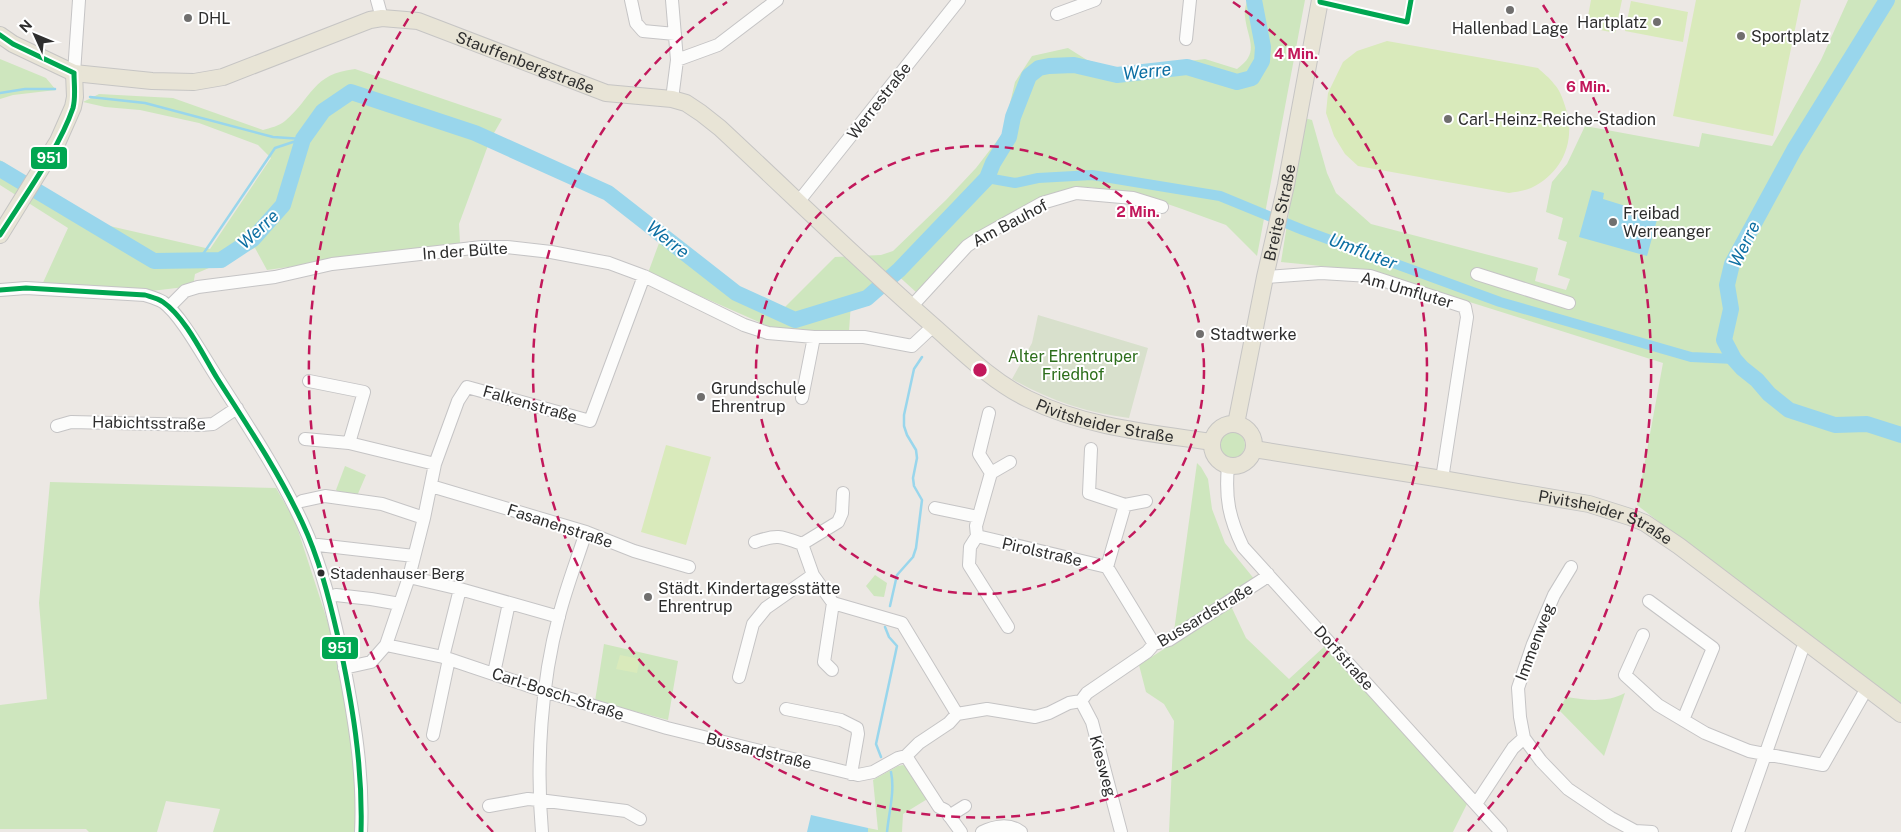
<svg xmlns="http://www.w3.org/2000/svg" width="1901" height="832" viewBox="0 0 1901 832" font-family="'Public Sans',sans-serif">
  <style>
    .green { fill: #cee6be }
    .cemetery { fill: #d8e0cc }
    .pitch { fill: #d9eabb }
    .water { fill: #99d6ec }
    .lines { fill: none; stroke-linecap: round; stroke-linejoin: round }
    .stream { stroke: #99d6ec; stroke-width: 2.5 }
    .canal { stroke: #99d6ec; stroke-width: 10 }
    .river { stroke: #99d6ec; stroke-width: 16 }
    .minor-casing { stroke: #c5c4c5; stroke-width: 14 }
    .major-casing { stroke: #c6c5c4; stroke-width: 18 }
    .minor { stroke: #fcfcfb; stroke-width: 12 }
    .major { stroke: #e8e4d6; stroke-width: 16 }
    .bus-1-casing { stroke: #fff; stroke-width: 9 }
    .bus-1 { stroke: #00a651; stroke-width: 5 }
    .ring { fill: none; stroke: #c2185b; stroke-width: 2.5; stroke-dasharray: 9 6 }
    .poi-dot { fill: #706f6e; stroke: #fff; stroke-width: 2 }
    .bus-dot { fill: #2e2e2e; stroke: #fff; stroke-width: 2 }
    .labels { text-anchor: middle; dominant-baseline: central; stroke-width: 4; stroke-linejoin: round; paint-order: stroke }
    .bus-label { font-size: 15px; fill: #2e2e2e; stroke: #fff; text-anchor: start }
    .poi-label { font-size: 16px; fill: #2e2e2e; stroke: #fff; text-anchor: start }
    .street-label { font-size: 16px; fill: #2e2e2e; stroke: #fff }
    .park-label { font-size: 16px; fill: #2c6e1b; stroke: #fff }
    .water-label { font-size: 18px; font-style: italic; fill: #0d6fa3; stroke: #fff }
    .centre { fill: #c2185b; stroke: #fff; stroke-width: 2.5 }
    .ring-label { font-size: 15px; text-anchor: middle; font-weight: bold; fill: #c2185b; stroke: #fff; stroke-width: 4; stroke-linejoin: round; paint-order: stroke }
    .line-badge { stroke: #fff; stroke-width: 2 }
    .badge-label { font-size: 14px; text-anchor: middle; font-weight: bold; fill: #fff }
  </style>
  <rect width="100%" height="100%" fill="#ece8e4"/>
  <path class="green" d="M1247 0H1305L1257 256 1226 225 1182 209 1136 193 1088 187 1072 188 1033 201 987 228 917 293 893 271 867 298 851 303 849 331H779L648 273 662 235 737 292 785 307 835 257 881 255 893 251 946 200 976 168 1003 133 1015 82 1032 56 1068 48 1087 60 1119 70 1205 59 1237 69C1261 52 1247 39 1245 16 1244 11 1246 5 1247 0Z
    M1848 0H1901V708L1637 505 1663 363 1371 271 1281 262 1304 118 1312 120 1327 173 1336 193 1371 224 1538 268 1535 281 1566 290 1570 279 1558 275 1567 242 1558 239 1563 218 1546 212 1552 182 1567 164 1585 126 1699 147 1702 133 1772 146 1821 60Z
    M0 59 46 78 56 90 13 95 0 99Z
    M355 69 502 119 490 140 459 224 460 243 267 270 255 248 195 274 193 286 143 292 41 287 68 228 0 185V160L101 224 210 249 271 158 258 145 199 123 140 110 105 107 83 102 99 94 173 98 263 130C270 128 279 126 285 121 313 97 312 74 355 69Z
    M1219 445a13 13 0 1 1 26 0a13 13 0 1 1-26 0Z
    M1197 463 1201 467 1208 479 1212 509 1225 543 1255 580 1174 631Z
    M345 466 366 475 357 496 340 494 336 490Z
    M50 482 276 488 295 521 329 626 345 704 355 769 356 832H213L220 809 166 801 157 832H89L86 829H0V705L47 699 39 603Z
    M875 575 887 583 884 597 874 596 866 586Z
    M1231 606 1246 638 1289 679 1325 646 1467 804 1453 832H1169L1174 721 1164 704 1146 692 1139 665Z
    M604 644 678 661 668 720 595 701Z
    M1625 693 1604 756 1559 710 1566 697C1587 700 1606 703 1625 693Z
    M903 765 907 767 929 798 903 814 902 832H868V828L878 830 873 780 898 766Z"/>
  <path class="cemetery" d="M1038 315 1148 348 1129 418C1088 413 1048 400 1012 379L1032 343Z"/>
  <path class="pitch" d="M1591 0H1622L1615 33 1586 27Z
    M1696 0H1801L1773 136 1673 116Z
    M1631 1 1688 12 1683 42 1625 31Z
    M1387 41 1538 68C1543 73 1550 78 1554 84 1561 91 1564 103 1567 112 1575 144 1561 174 1531 188 1524 191 1516 192 1509 193L1358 166 1345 154 1334 136 1326 113 1328 93 1343 62 1357 51Z
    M666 445 711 457 686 545 641 532Z
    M620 655 640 659 637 673 616 669Z"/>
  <path class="water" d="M1592 190 1604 193 1603 199 1658 216 1647 256 1579 237Z
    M811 815 868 828V832H807Z"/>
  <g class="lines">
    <path class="stream" d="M0 93 25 89H55
      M90 97 145 103 273 137 303 139
      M199 260 275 148 302 139
      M890 606 897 575 913 557 916 548 922 500 914 486 913 478 917 458 916 450 907 435 904 426V415L914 369 922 357
      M881 757 876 744 897 646 889 637 885 627
      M887 832C889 812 895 791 891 772"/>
    <path class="canal" d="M987 178 1015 183 1038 178 1092 175 1220 196 1303 230 1500 302 1691 357 1734 359"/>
    <path class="river" d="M1887 0 1794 150 1732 264 1727 285 1731 309 1724 340 1734 359 1742 368 1757 380 1769 394 1789 410 1835 425 1867 424 1901 435
      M0 169 154 261 221 260 253 239 283 205 303 139 323 111 351 92 475 133 608 193 736 293 795 320 867 298 899 270 987 178 993 163 1009 137 1013 117 1029 76 1039 68 1049 66 1074 65 1117 75 1187 67 1237 82 1252 78 1262 61 1263 47 1254 0"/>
    <g class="minor-casing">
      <path id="minor" d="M377 0 382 18
        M631 0 636 23 643 31 675 34
        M672 0 677 60 672 99
        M1057 14 1095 0
        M1186 39 1190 0
        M677 60 718 45 777 0
        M74 73 79 0
        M799 201 959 0
        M1477 274 1569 303
        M1265 277 1321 273 1370 276 1465 307 1467 317 1442 479
        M0 290 26 288 145 295C151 297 158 299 163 302 181 315 203 356 216 376 246 423 278 471 302 522 322 565 333 613 343 660 354 717 364 774 361 832
        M169 307 185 291 198 287 275 277 332 264 482 247H507L551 252 609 263 644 276 744 325 768 333 814 337H864L912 346 928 331 932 325
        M911 307 967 246 979 238 1042 203 1076 193 1133 198 1162 207
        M309 381 364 392 349 443
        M802 398 814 337
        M57 426 71 422 200 425 213 424 237 408
        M305 439 349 443 435 464
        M1091 449 1089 493 1125 505 1146 501
        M1228 466C1225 498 1229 518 1243 547L1501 832
        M991 473 1010 462
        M431 486 586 532 634 551 689 567
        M302 501 325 496 382 504 424 518
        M935 508 978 517
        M977 536 976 526 991 473 979 454 989 413
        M755 542C777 534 781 536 802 544L813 575 833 603 902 623 957 714
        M802 544 838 522 842 513 843 493
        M318 545 414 556
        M1107 567 1125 505
        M1571 567 1554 595 1533 644 1518 688 1520 717 1524 738 1541 761 1568 789 1611 818 1635 831 1652 832
        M409 577 460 589 559 617
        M336 595 371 599 400 604
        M1649 601 1713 648 1683 720
        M1008 627 969 565 970 547 977 536 1107 567 1154 644
        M1643 635 1625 675 1658 705 1705 733 1749 751 1823 765 1867 688
        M386 645 443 657 544 691 667 728 858 775 873 772 898 758 906 756 919 743 949 723 957 714 987 709 1035 717 1049 713 1069 703 1081 701 1087 693 1147 652 1154 644 1169 640 1262 580 1268 574
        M443 657 460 589
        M344 668 371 662 386 645 409 577 424 518 435 464 458 401 467 387 590 421 644 276
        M832 670 824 662 833 603
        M494 673 509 603
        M739 677 753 624 766 608 813 575
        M1081 701 1092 722 1121 832
        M786 709 841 720 857 728 858 734 851 774
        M433 735 449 659
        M906 756 939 807 945 810 961 832
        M1476 804 1513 748 1524 738
        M489 806 528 799 539 800 626 811 640 819
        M949 816 965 806
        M542 832C536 764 541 682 559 616 566 588 577 560 586 532
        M982 832C994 826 1010 823 1021 832
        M1738 832 1802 650 1807 643"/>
    </g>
    <g class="major-casing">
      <g id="major">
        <path id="s1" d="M0 35 13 44 74 73 152 81 194 82 223 77 370 20 382 18 418 21 606 93 672 99 686 103 701 113 720 128C790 193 858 260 930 323 961 350 991 381 1028 399 1085 427 1150 433 1212 442"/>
        <path d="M0 235 58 141 73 107 75 97 74 73"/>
        <circle cx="1233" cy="445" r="21"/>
        <path id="s2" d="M1236 424 1265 277 1286 185 1320 0"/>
        <path id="s3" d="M1254 449 1442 479 1589 504 1630 517 1645 523 1679 546 1901 714"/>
      </g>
    </g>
    <use href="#minor" class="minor"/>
    <use href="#major" class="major"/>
    <g class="bus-1-casing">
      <path id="bus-1" d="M1320 0V2L1407 22 1411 0
        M0 35 13 44 74 73
        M0 235C24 197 59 149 73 108 76 97 74 84 74 73
        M0 290 26 288 145 295C151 297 157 298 163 302 185 317 203 355 217 378 247 425 278 471 302 522 319 558 329 598 338 637 352 701 363 766 361 832"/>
    </g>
    <use href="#bus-1" class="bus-1"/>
  </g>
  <g class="ring">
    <circle cx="980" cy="370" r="224"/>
    <path d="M1233 2A447 447 0 1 1 727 2"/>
    <path d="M493 832A671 671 0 0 1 417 5M1543 5A671 671 0 0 1 1467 832"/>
  </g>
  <g class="poi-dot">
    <circle cx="1510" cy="10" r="5"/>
    <circle cx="188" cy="18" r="5"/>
    <circle cx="1657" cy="22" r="5"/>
    <circle cx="1741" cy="36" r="5"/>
    <circle cx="1448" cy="119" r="5"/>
    <circle cx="1613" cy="222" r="5"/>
    <circle cx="1200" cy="334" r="5"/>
    <circle cx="701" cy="397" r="5"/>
    <circle cx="648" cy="597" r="5"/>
  </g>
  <circle class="bus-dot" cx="321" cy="573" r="4.5"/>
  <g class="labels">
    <g class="bus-label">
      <text x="330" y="573">Stadenhauser Berg</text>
    </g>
    <g class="poi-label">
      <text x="198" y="18">DHL</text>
      <text x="1647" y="22" text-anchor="end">Hartplatz</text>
      <text x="1510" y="28" text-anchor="middle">Hallenbad Lage</text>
      <text x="1751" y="36">Sportplatz</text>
      <text x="1458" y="119">Carl-Heinz-Reiche-Stadion</text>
      <text x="1623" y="213">Freibad<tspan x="1623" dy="18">Werreanger</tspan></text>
      <text x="1210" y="334">Stadtwerke</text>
      <text x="711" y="388">Grundschule<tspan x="711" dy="18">Ehrentrup</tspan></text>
      <text x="658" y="588">Städt. Kindertagesstätte<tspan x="658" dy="18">Ehrentrup</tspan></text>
    </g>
    <g class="street-label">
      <text stroke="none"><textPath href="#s1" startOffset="554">Stauffenbergstraße</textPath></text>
      <text transform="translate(879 101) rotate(-52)">Werrestraße</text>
      <text stroke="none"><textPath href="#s2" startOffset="216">Breite Straße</textPath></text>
      <text transform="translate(1010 223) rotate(-28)">Am Bauhof</text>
      <text transform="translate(465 251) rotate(-4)">In der Bülte</text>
      <text transform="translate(1407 290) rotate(16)">Am Umfluter</text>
      <text transform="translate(530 404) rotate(16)">Falkenstraße</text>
      <text stroke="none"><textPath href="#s1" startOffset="1255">Pivitsheider Straße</textPath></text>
      <text transform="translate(149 423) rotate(1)">Habichtsstraße</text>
      <text stroke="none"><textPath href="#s3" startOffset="359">Pivitsheider Straße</textPath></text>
      <text transform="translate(560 526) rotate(18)">Fasanenstraße</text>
      <text transform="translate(1042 552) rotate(13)">Pirolstraße</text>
      <text transform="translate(1205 615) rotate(-31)">Bussardstraße</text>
      <text transform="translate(1535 642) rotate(-69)">Immenweg</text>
      <text transform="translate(1344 658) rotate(48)">Dorfstraße</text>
      <text transform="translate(558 694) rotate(18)">Carl-Bosch-Straße</text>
      <text transform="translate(759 751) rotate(14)">Bussardstraße</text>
      <text transform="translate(1103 766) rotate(75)">Kiesweg</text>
    </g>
    <g class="park-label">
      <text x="1073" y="356">Alter Ehrentruper<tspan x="1073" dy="18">Friedhof</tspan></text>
    </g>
    <g class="water-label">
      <text transform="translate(1147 71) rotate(-6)">Werre</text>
      <text transform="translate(258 229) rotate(-43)">Werre</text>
      <text transform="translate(668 239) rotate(38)">Werre</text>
      <text transform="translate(1744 244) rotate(-64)">Werre</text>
      <text transform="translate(1363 251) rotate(21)">Umfluter</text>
    </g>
  </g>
  <circle cx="980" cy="370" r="8" class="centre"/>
  <g class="ring-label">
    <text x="1296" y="59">4 Min.</text>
    <text x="1588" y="92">6 Min.</text>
    <text x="1138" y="217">2 Min.</text>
  </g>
  <g class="line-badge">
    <rect x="30" y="146" width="38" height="24" rx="5" fill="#00a651"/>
    <rect x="321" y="636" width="38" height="24" rx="5" fill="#00a651"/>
  </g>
  <g class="badge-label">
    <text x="49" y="163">951</text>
    <text x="340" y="653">951</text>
  </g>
  <g transform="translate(35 35) rotate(314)" stroke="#ffffff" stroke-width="4" paint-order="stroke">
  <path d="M0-4L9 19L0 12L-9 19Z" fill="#2e2e2e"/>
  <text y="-8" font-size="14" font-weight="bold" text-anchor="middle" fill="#2e2e2e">N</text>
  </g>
</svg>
